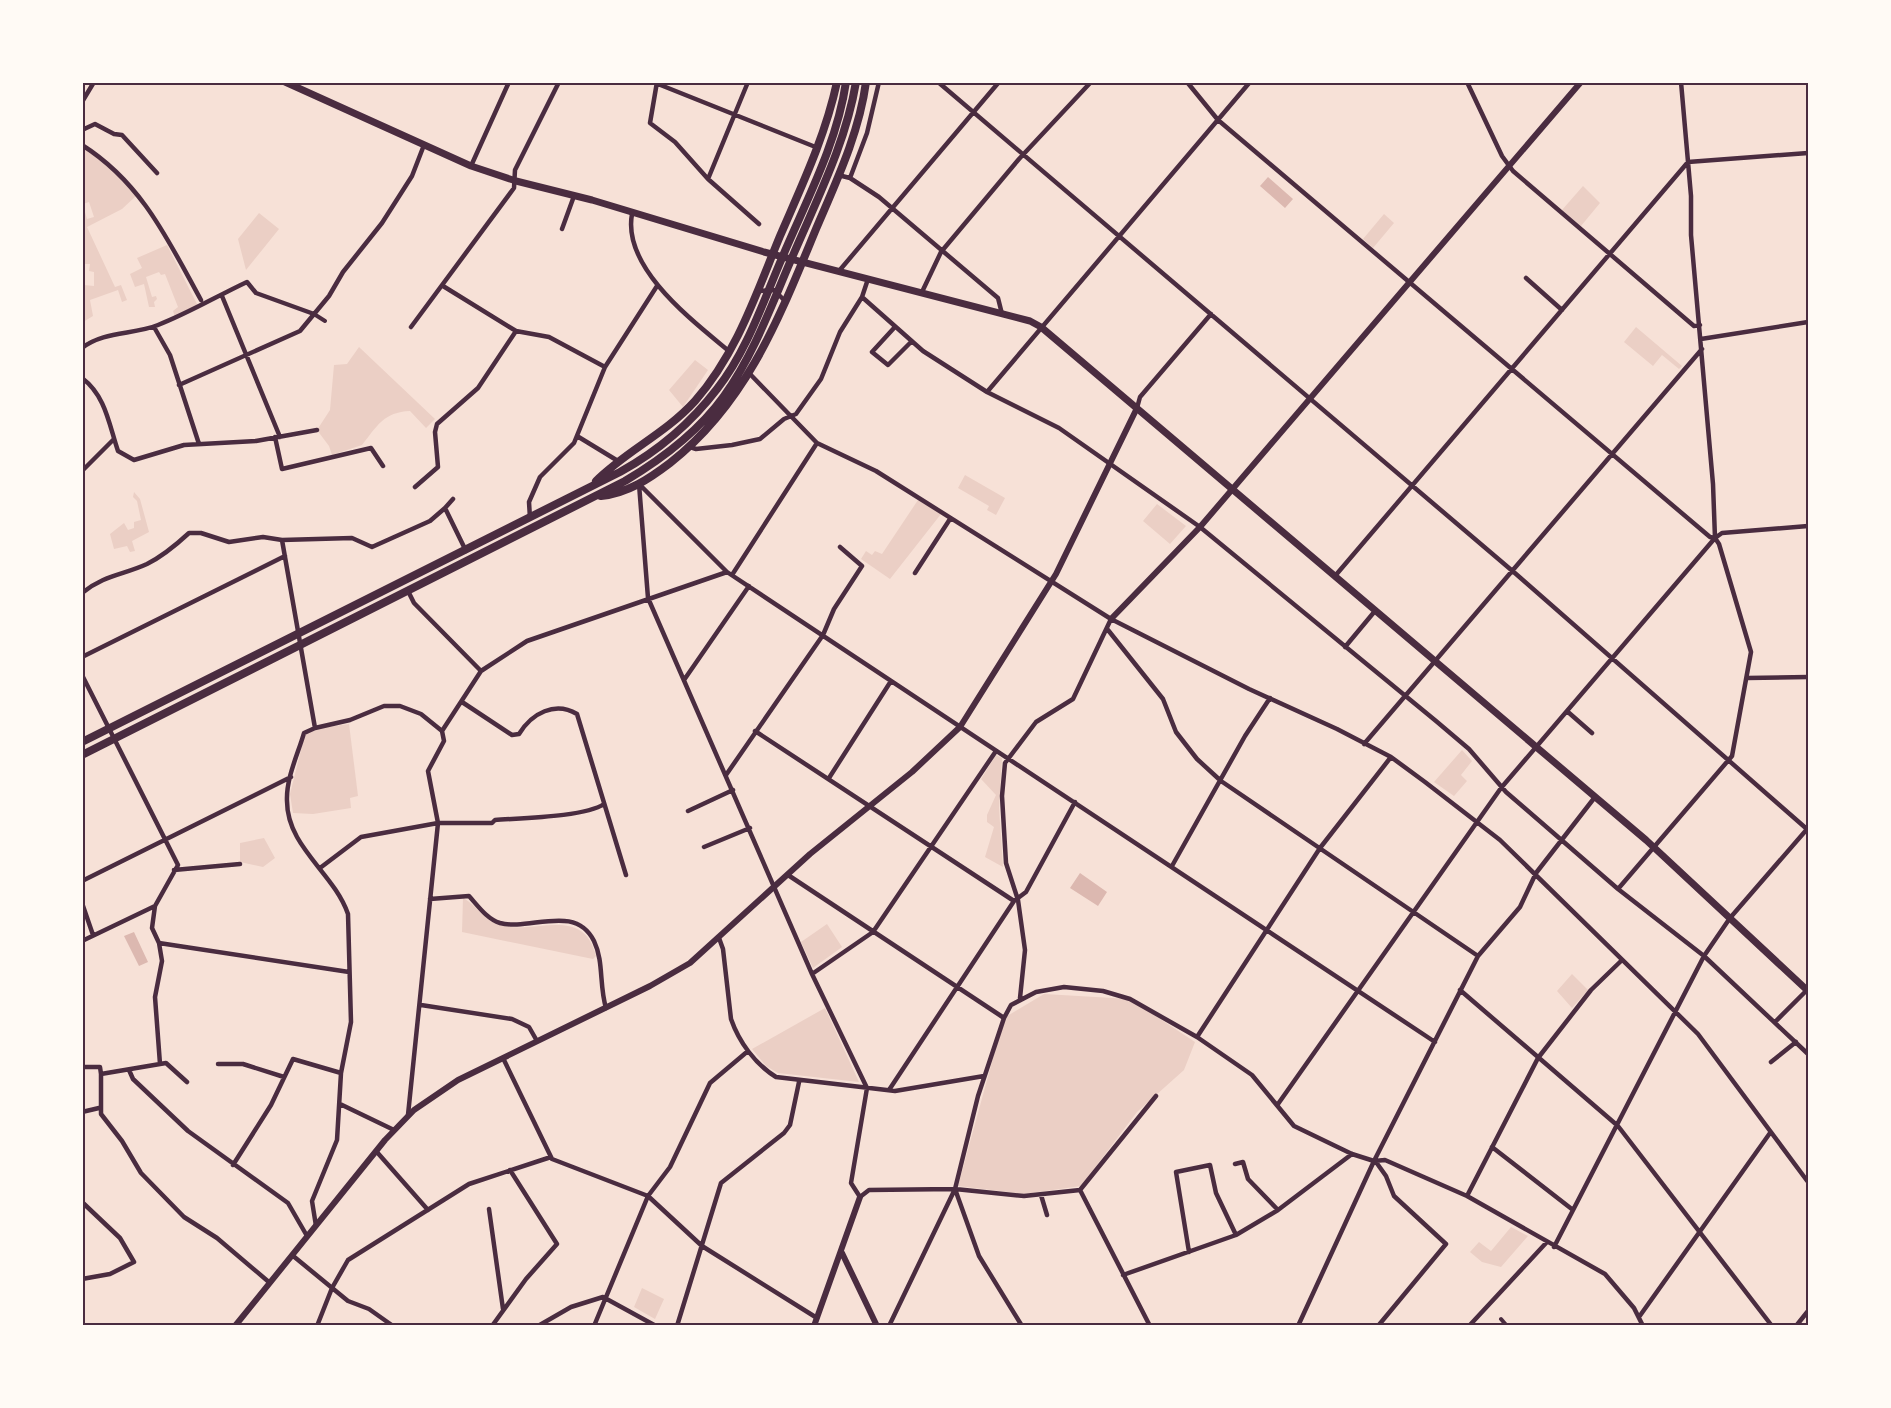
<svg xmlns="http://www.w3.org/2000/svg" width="1891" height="1408" viewBox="0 0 1891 1408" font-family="'Fira Sans Condensed',sans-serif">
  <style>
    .green { fill: #ebcfc5 }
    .water { fill: #dcb8b0 }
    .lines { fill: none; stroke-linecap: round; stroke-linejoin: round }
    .pedestrian { stroke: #4a2c40; stroke-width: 4 }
    .minor { stroke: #4a2c40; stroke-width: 4.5 }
    .tertiary { stroke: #4a2c40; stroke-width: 6 }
    .secondary { stroke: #4a2c40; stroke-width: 7 }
    .primary { stroke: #4a2c40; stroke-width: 8 }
    .neatline { fill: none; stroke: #4a2c40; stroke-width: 2 }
  </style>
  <rect width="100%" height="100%" fill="#f7e1d7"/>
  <path class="green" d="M83 147 113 168 136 196 122 209 87 227 115 287 121 285 127 300 122 302 118 290 90 300 93 316 83 322 84 285 94 286V272L89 271 90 264H83V205L87 219 94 217 89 202 83 204Z
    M1583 186 1600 203 1581 226 1562 210Z
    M259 213 279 229 246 270 238 239Z
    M1384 214 1394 223 1373 248 1363 239Z
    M167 245 199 308 175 317 173 311 178 307 165 274 161 275 159 272 146 277 152 297 156 296 157 299 154 302 155 307H149L144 284 135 287 130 274 142 268 137 258Z
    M1636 327 1682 366 1679 369 1662 355 1653 366 1624 342Z
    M359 347 435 419 426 428 410 411C384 412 377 426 362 445L332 455 329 446 317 430 330 410 334 365 347 364Z
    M695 360 708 370 683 407 669 390Z
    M965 475 1005 498 996 515 987 510 989 506 958 488Z
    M134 492 140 499 149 532 132 541 135 551 130 552 127 546 114 549 110 534 124 523 128 530 134 528V522L141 520 137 501 133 497Z
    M918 500 941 514 890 579 861 559 866 551 872 555 875 551 882 554Z
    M1157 504 1186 526 1170 544 1143 521Z
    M349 724 358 796 350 798 351 808 313 814 293 813 290 794 305 734 319 728Z
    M1462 750 1472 761 1461 775 1467 781 1454 796 1434 782Z
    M996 755 1002 758 999 808 1003 867 985 857 994 827 987 822V815L996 795 981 779Z
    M264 838 275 858 263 867 240 862V843Z
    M463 898C477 905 483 920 500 925 534 936 583 904 596 956L593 959 462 932Z
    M827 924 842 947 813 968 801 942Z
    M1572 974 1588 990 1572 1008 1557 991Z
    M1044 994 1130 999 1195 1042 1184 1070 1137 1112 1081 1186 1024 1194 958 1186 1004 1018Z
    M825 1008 859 1082 778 1073 766 1066 752 1049Z
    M1511 1227 1528 1236 1501 1267 1482 1262 1470 1252 1479 1242 1491 1251Z
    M642 1288 664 1299 655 1319 634 1307Z"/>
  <path class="water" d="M1268 177 1293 199 1285 208 1260 186Z
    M1080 873 1107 892 1098 906 1070 888Z
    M134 932 148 962 139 966 124 936Z"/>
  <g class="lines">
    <path class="pedestrian" d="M314 314 325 321
      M1501 1319 1507 1326"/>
    <path class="minor" d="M653 82 818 148
      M657 82 650 123 675 142 708 179
      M748 82 708 179 759 224
      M938 82 1516 574 1808 830
      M1187 82 1218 120 1710 537 1715 538
      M1467 82 1502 156 1513 171 1694 326 1700 325
      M82 102 94 82
      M82 130 95 124 114 134 122 135 157 173
      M82 145C142 183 168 240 201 300
      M471 166 509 82
      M838 175 850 178 867 133 879 82
      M850 178 879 197 998 298 1002 314
      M632 214C622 268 693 321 730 352
      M562 229 574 196
      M839 271 999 82
      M1526 278 1562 310
      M443 286 516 331 549 337 605 367
      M759 291 774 290 785 301
      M922 292 941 252 1019 159 1091 82
      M222 296 280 437
      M862 297 923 351 987 392 1059 428 1200 527 1436 721 1469 749 1506 792 1618 889 1704 956 1808 1054
      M154 327 170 355 199 444
      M411 327 514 188 515 170 559 82
      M894 328 872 352 888 365 911 342
      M1701 339 1808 322
      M82 348C104 331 133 335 158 325 189 313 217 296 247 282L256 293 314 314
      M750 374 817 443 876 471 1111 619 1249 689 1337 729 1391 757 1425 782 1500 840 1698 1034 1808 1182
      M82 378C106 396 109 425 118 451L134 460 184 445 256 441 317 430
      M179 385 300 331 329 296 343 272 382 223 412 176 424 145
      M987 392 1250 82
      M1137 408 1140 397 1211 314
      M577 436 618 461
      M275 437 282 469 371 448 383 466
      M690 447 696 449 732 445 760 439 784 419 796 414 821 379 840 332 862 297 868 279
      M82 471 114 439
      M415 487 438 467 435 432 437 424 478 388 516 331
      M445 508 453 499
      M530 518 529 502 540 477 574 443 605 367 657 286
      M282 540 315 728 304 733C298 754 286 778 287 801 287 847 334 873 348 914L351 1022 341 1073 337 1140 312 1201 316 1226
      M915 573 950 519
      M732 575 817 443
      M1335 576 1688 162 1808 153
      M408 591 414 603 481 671
      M82 593C104 575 123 575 147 564 163 556 176 545 189 533H201L229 542 263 537 282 540 352 538 372 547 430 521 445 508 466 551
      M1108 630 1163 699 1176 732 1197 759 1221 781 1478 956
      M1345 647 1375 611
      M82 657 285 556
      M82 675 178 865 155 906 152 928 159 943 162 961 155 997 160 1064
      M1747 678 1808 677
      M684 680 749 586
      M462 702 512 735 519 734C532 713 555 701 577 714L626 875
      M1568 712 1592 733
      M315 728 350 720 384 706H400L421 714 442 731
      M755 731 1014 901
      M1364 744 1702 349
      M726 775 823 635 834 609 862 566 840 547
      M829 778 891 681
      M688 811 733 790
      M704 847 750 828
      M1172 866 1245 736 1270 698
      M320 868 361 837 438 823H492L495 820C521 818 585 817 604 804
      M174 870 240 864
      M788 875 1004 1018
      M82 881 291 777
      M1618 889 1732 756 1751 652 1719 544 1715 538 1713 484 1691 235V196L1681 82
      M430 899 469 896C478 906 487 919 500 923 530 931 575 903 594 941 604 962 599 985 606 1008
      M82 903 93 935
      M719 938 723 949 731 1019C739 1042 755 1064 776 1077L895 1091 984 1076
      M82 941 155 906
      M159 943 349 972
      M812 974 873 932 996 751
      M1460 990 1618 1126 1772 1326
      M1020 998 1025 950 1018 900 1006 863 1002 796 1005 763 1036 722 1073 699 1111 619
      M421 1005 512 1019 529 1027 537 1041
      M1775 1022 1808 989
      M1197 1037 1320 848 1391 757
      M503 1058 552 1159 648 1196 702 1246 817 1318
      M1771 1062 1796 1042
      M218 1064H243L284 1077
      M82 1067H100L101 1074
      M129 1070 133 1079 188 1131 288 1203 307 1236
      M187 1082 166 1063 101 1074V1114L122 1141 141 1173 184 1217 217 1238 270 1283
      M889 1090 1014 901 1026 892 1075 802
      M1156 1096 1080 1190 1024 1196 955 1189 869 1190 860 1197 851 1183 867 1088 812 974 648 598 639 484 727 572 1435 1042
      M340 1104 394 1130
      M1278 1104 1501 788 1715 538 1722 533 1808 526
      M82 1112 99 1108
      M408 1115 438 823 428 771 444 741 442 731 481 671 527 641 727 572
      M1492 1147 1573 1210
      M376 1151 428 1210
      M1376 1162 1386 1176 1394 1196 1446 1244 1378 1326
      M1235 1164 1243 1162 1248 1179 1278 1210
      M233 1165 271 1105 293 1059 341 1073
      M955 1189 979 1256 1022 1326
      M1080 1190 1150 1326
      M1041 1195 1047 1215
      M1467 1196 1538 1058 1591 990 1621 961
      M82 1202 120 1238 134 1262 110 1274 82 1279
      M489 1209 503 1309
      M1554 1247 1704 956 1730 918 1808 828
      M1189 1252 1176 1172 1210 1165 1216 1193 1236 1235
      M292 1255 348 1301 369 1309 393 1326
      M1123 1275 1236 1235 1278 1210 1352 1154
      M1639 1317 1770 1133
      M317 1326 332 1288 348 1260 469 1184 551 1157
      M492 1326 526 1279 557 1244 510 1170
      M538 1326 571 1307 603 1297 656 1326
      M594 1326 648 1196 670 1167 710 1083 748 1051
      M677 1326 721 1183 784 1133 790 1125 799 1082
      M889 1326 955 1189 978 1096 1004 1018 1011 1005 1036 992 1064 987 1103 991 1130 999 1197 1037 1252 1075 1294 1126 1352 1154 1374 1161 1385 1160 1467 1196 1605 1274 1634 1308 1643 1326
      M1298 1326 1374 1161 1478 956 1520 907 1536 873 1595 797
      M1469 1326 1546 1243
      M1796 1326 1808 1311"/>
    <path class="tertiary" d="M1111 619 1200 527 1581 82
      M842 1253 877 1326
      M235 1326 385 1140 414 1110 458 1080 650 986 690 963 810 854 912 772 960 727 1056 574 1137 408
      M814 1326 860 1197"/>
    <path class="secondary" d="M285 82 471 166 516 181 592 200 764 252 1030 321 1041 327 1646 840 1808 991"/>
    <path class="primary" d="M596 481C626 451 665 434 695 401 737 353 756 294 780 236 802 185 825 137 837 82
      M601 496C628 493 649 479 670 463 747 403 780 316 816 229 836 182 859 134 866 82
      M82 742 620 472C658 451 691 423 717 389 747 351 763 302 782 258 806 201 837 144 846 82
      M82 755 625 481C662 459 699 431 724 396 755 353 773 301 794 253 818 197 846 142 856 82"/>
  </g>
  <rect width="1891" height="1408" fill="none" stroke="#fffaf5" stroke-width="168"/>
  <rect x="84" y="84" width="1723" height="1240" class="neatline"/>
</svg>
